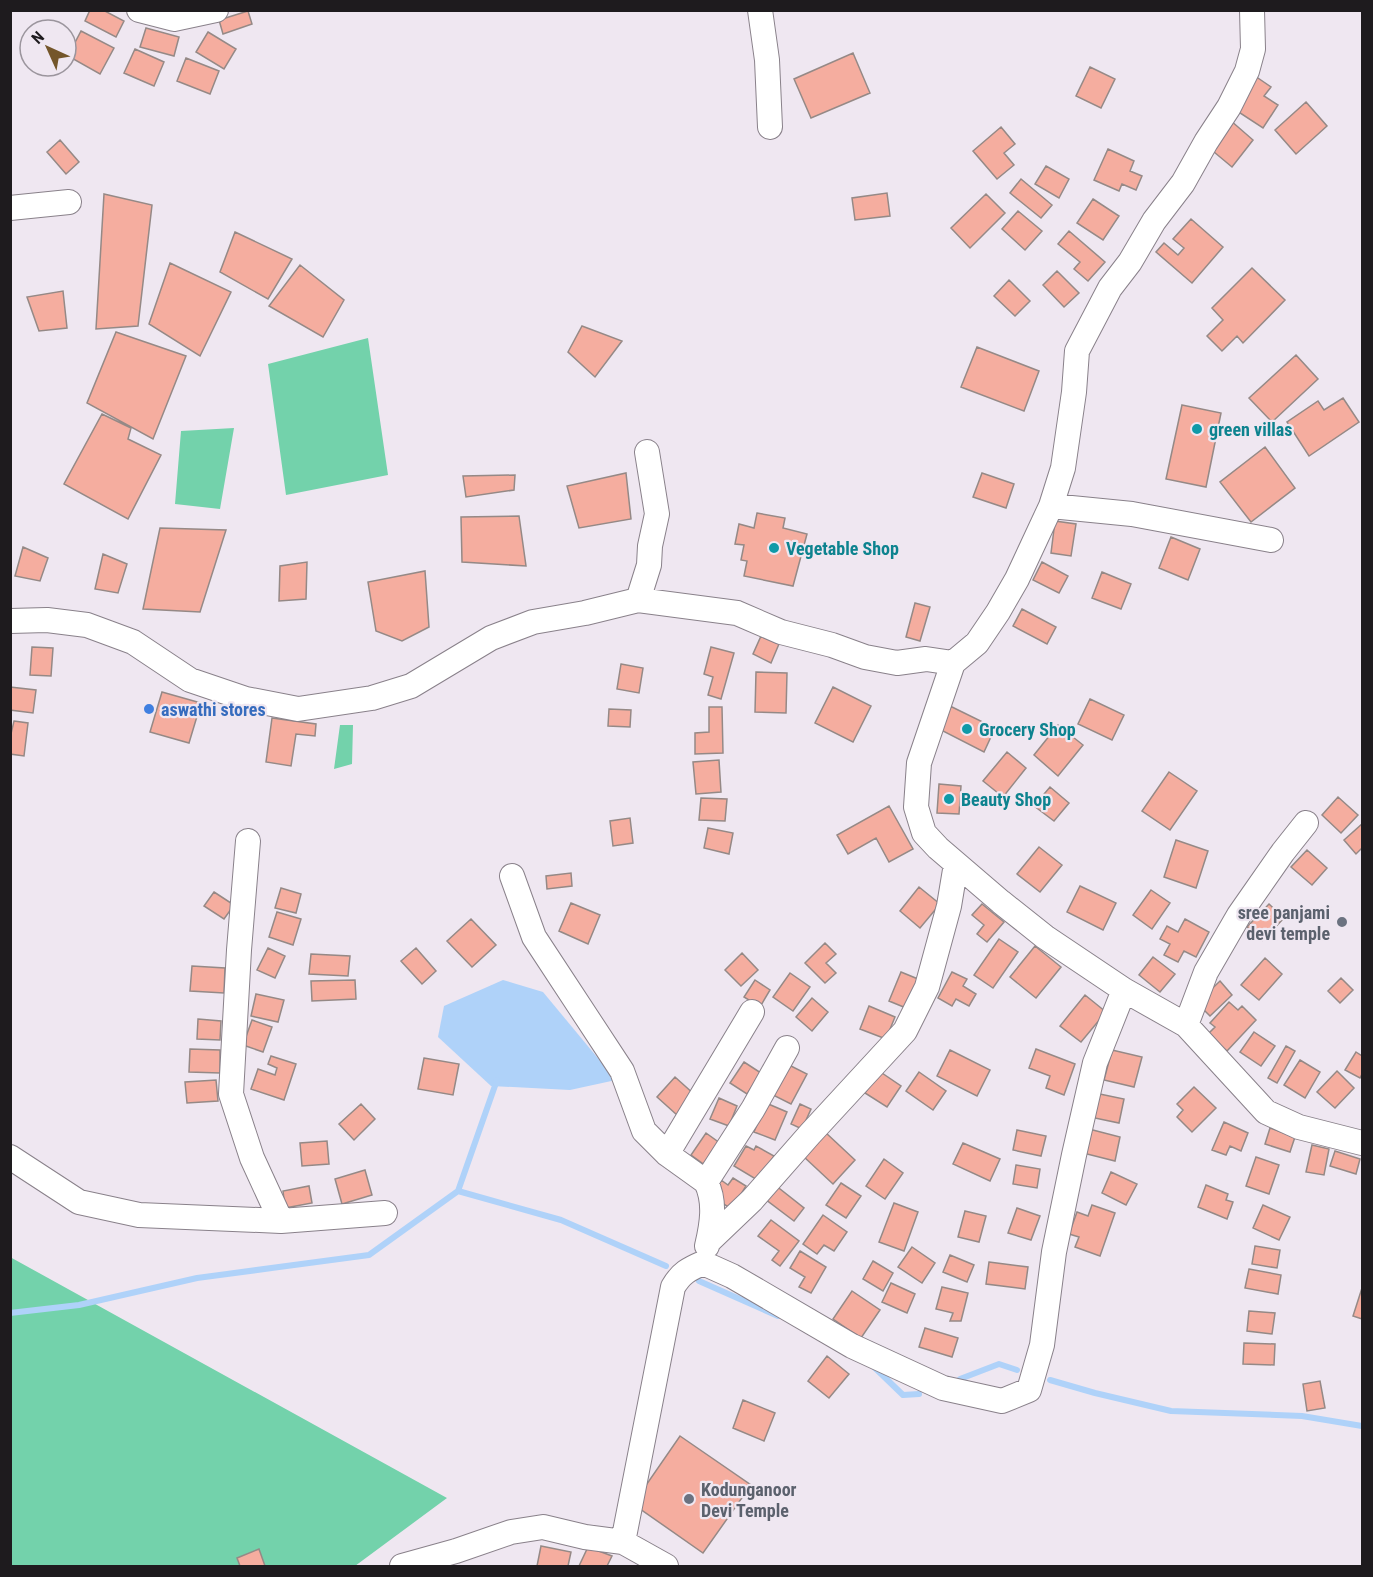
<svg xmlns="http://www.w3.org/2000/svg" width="1373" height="1577" viewBox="0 0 1373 1577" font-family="'Roboto Condensed',sans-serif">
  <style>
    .green { fill: #73d2ab }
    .water { fill: #afd2f9 }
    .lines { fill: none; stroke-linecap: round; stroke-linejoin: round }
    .stream { stroke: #afd2f9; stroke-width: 6 }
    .building { fill: #f5ad9f; stroke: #958986; stroke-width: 1.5 }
    .minor-casing { stroke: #89818a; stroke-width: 26 }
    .minor { stroke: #fff; stroke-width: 24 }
    .culture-dot { fill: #0f9aa8; stroke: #efe7f1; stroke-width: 2 }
    .shop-dot { fill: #3f7fe0; stroke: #efe7f1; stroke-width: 2 }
    .worship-dot { fill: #6b7280; stroke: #efe7f1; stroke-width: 2 }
    .labels { text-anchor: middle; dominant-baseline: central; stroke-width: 4.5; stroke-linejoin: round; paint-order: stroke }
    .culture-label { font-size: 18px; font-weight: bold; fill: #0d838f; stroke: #efe7f1; text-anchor: start }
    .shop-label { font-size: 18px; font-weight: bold; fill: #366cbe; stroke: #efe7f1; text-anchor: start }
    .worship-label { font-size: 18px; font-weight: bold; fill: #5b616d; stroke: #efe7f1; text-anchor: end }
  </style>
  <rect width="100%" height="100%" fill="#efe7f1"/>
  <path class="green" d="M368 338 388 475 286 495 268 364Z
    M234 428 220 509 175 504 181 431Z
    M340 725H353L352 764 334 769Z
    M10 1257 447 1498 355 1566H11Z"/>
  <path class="water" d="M503 980 543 992 616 1080 570 1090 491 1086 438 1037 444 1006Z"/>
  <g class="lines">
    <path class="stream" d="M458 1191 561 1220 666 1266
      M699 1281 778 1316
      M10 1313 79 1305 197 1278 369 1255 458 1191 497 1080
      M874 1367 903 1395 919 1394
      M960 1379 999 1364 1017 1370
      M1050 1380 1095 1393 1171 1411 1302 1416 1362 1426"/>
  </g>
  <path class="building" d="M90 10H103L124 21 116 37 85 21Z
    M248 11 252 24 223 34 219 20Z
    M146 28 179 37 174 56 140 47Z
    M81 31 114 48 100 74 68 56Z
    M208 32 236 49 224 69 196 52Z
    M135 49 164 62 154 86 124 73Z
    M853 53 870 93 811 118 794 79Z
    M186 58 219 71 210 94 177 81Z
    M1090 67 1115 79 1101 108 1076 96Z
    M1255 76 1271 87 1264 96 1278 105 1263 128 1234 109Z
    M1306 102 1327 126 1296 154 1275 130Z
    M1230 120 1253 140 1232 167 1208 147Z
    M1001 127 1015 144 1004 153 1014 165 997 179 973 151Z
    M60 140 79 162 66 174 47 152Z
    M1108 149 1134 161 1130 171 1142 176 1136 190 1122 184 1119 191 1094 180Z
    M1046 166 1069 179 1059 198 1035 184Z
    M1021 179 1052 205 1041 218 1010 193Z
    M887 193 890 216 855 220 852 198Z
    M104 194 152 205 138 326 96 329Z
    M986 194 1005 213 970 248 951 228Z
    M1093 199 1119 216 1103 240 1077 223Z
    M1018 211 1042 231 1025 250 1002 229Z
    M1191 219 1223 247 1192 283 1156 252 1164 243 1178 255 1184 248 1173 239Z
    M1069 231 1105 262 1088 281 1074 269 1080 262 1058 244Z
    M235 232 292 259 268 299 220 272Z
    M170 263 231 292 200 356 149 324Z
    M300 265 344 300 323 337 269 306Z
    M1252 268 1285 300 1243 343 1237 336 1222 351 1207 336 1223 320 1212 308Z
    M1057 271 1079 293 1064 307 1043 285Z
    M1009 280 1030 301 1015 316 994 296Z
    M63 291 67 328 39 331 27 297Z
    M582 326 622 341 595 377 568 352Z
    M116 332 186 356 153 439 87 403Z
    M977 347 1039 371 1024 411 961 387Z
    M1296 355 1318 379 1272 422 1249 398Z
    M1343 398 1359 422 1309 456 1287 422 1318 401 1324 410Z
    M1182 405 1221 413 1206 487 1166 479Z
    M102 414 131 428 128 439 161 455 128 519 64 484Z
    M1265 447 1295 488 1251 522 1220 482Z
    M626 473 631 519 579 528 567 486Z
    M982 473 1014 484 1006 508 973 497Z
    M515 475 514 490 466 497 463 476Z
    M757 513 785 518 783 528 807 534 793 586 744 576 747 561 741 560 744 545 735 544 739 524 754 528Z
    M519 516 526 566 462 562 461 517Z
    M1055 521 1076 524 1071 556 1051 553Z
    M160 528 226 530 200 612 143 609Z
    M1171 537 1200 549 1188 580 1159 568Z
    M23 547 48 558 40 581 15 576Z
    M103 554 127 564 118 593 95 589Z
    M307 562 306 599 279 601 280 566Z
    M1042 562 1068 576 1059 593 1033 580Z
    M425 571 429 627 402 641 376 631 368 582Z
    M1102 572 1131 584 1121 609 1092 598Z
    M915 603 930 607 920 641 906 637Z
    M1022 609 1056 627 1047 644 1013 626Z
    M761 636 779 644 771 663 753 654Z
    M32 647 53 648 51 676 30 675Z
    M711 647 734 653 721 699 708 695 713 677 704 674Z
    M621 664 643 668 639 693 617 689Z
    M756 672 787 673 786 713 755 712Z
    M10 687 36 690 33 713 10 710Z
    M833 687 871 706 853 742 815 723Z
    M162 692 201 703 189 743 150 732Z
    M1090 699 1124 715 1112 740 1078 724Z
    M950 706 995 728 984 752 939 729Z
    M709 707H722L723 753 695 754V733L709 732Z
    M609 709 631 710 630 727 608 726Z
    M272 718 316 724 315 736 296 734 291 766 266 762Z
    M14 721 28 723 24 756 10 754V738Z
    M1058 725 1083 745 1058 776 1034 755Z
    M1007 752 1026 768 1003 797 983 781Z
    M719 760 721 792 696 794 693 762Z
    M1169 772 1197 791 1170 830 1142 811Z
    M939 784 961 786 959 814 937 813Z
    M1050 787 1069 803 1054 821 1034 806Z
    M1338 797 1358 815 1341 833 1322 815Z
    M701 798 727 799 725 821 699 820Z
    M889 806 913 849 889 862 876 838 848 854 837 835Z
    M630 818 633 843 613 846 610 821Z
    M1362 824V848L1356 854 1344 840Z
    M708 828 733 833 729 854 704 848Z
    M1176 840 1208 851 1196 888 1164 877Z
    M1039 847 1062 865 1040 892 1017 874Z
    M1307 850 1327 868 1312 885 1291 867Z
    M571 873 572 886 547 889 546 876Z
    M1080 886 1116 903 1103 930 1067 912Z
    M919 887 940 904 920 928 900 911Z
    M281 888 301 894 296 913 275 908Z
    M1151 890 1170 903 1152 929 1133 915Z
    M214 892 234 905 224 919 204 906Z
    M571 903 600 915 588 944 559 931Z
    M982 904 1004 922 987 942 977 934 984 925 972 915Z
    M1269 904 1284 918 1262 941 1247 927Z
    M277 912 301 919 293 945 269 937Z
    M471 919 496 945 472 967 447 941Z
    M1185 919 1209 932 1196 957 1184 951 1178 962 1164 955 1170 944 1160 939 1167 926 1178 932Z
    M999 939 1018 952 993 988 974 975Z
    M825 943 836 954 826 963 836 973 825 983 805 963Z
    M1035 946 1061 967 1036 998 1010 977Z
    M268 948 285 956 275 978 257 970Z
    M416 948 436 971 422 984 401 961Z
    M742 953 758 970 741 986 725 970Z
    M311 954 350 956 348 976 309 974Z
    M1153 957 1175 974 1160 992 1139 975Z
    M1265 958 1282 974 1259 1000 1241 985Z
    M192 966 225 968 224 993 190 991Z
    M901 972 918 979 906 1008 889 1001Z
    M952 972 967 979 963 986 976 994 969 1006 956 999 952 1006 938 998Z
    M790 973 810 987 793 1011 773 997Z
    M1341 978 1353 990 1340 1003 1328 991Z
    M355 980 356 999 312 1001 311 981Z
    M755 980 770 990 760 1007 744 997Z
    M1220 981 1232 995 1210 1016 1197 1003Z
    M256 994 284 1000 278 1022 251 1016Z
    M1085 995 1106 1012 1081 1042 1060 1026Z
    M812 998 828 1012 812 1031 796 1017Z
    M1229 1002 1238 1010 1242 1006 1256 1020 1227 1051 1208 1034 1215 1027 1210 1023Z
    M869 1006 895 1017 886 1039 860 1029Z
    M198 1019 221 1021 220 1040 197 1039Z
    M252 1020 272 1027 263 1052 243 1045Z
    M1254 1032 1275 1046 1261 1066 1240 1052Z
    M1286 1046 1295 1051 1277 1083 1268 1078Z
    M190 1049 220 1050V1073L189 1072Z
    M1036 1049 1075 1064 1064 1095 1046 1088 1050 1076 1029 1068Z
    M950 1050 990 1070 977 1096 937 1076Z
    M1112 1050 1142 1057 1134 1087 1104 1080Z
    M1356 1052 1362 1056V1074L1360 1078 1345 1070Z
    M271 1056 296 1064 284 1100 251 1089 258 1069 275 1075 277 1068 268 1064Z
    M424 1058 459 1064 453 1095 418 1089Z
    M1300 1060 1320 1072 1305 1098 1284 1085Z
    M744 1062 761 1073 747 1094 730 1083Z
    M787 1064 807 1074 791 1104 771 1094Z
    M879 1071 901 1086 887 1107 865 1093Z
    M1337 1071 1354 1088 1335 1108 1317 1092Z
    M919 1072 946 1091 933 1110 906 1091Z
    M675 1077 695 1095 677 1115 657 1097Z
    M216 1080 218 1101 187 1103 185 1082Z
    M1194 1087 1216 1108 1192 1132 1177 1117 1183 1110 1177 1104Z
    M1095 1093 1124 1099 1119 1123 1090 1117Z
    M719 1098 737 1106 729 1126 710 1119Z
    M766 1103 787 1112 775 1140 754 1132Z
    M361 1104 375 1119 354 1140 339 1124Z
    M800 1104 811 1109 802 1129 791 1124Z
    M1224 1122 1248 1133 1241 1151 1230 1146 1226 1155 1212 1150Z
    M1270 1128 1295 1137 1290 1152 1265 1144Z
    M1089 1129 1120 1137 1115 1161 1083 1153Z
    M1017 1130 1046 1136 1041 1156 1013 1150Z
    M825 1132 855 1160 833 1184 803 1156Z
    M706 1133 724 1146 709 1168 691 1155Z
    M327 1141 329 1164 302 1166 300 1143Z
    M963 1143 1000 1159 990 1181 953 1164Z
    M1312 1145 1329 1149 1324 1175 1306 1172Z
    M746 1146 754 1150 756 1146 774 1156 759 1181 734 1166Z
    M1335 1151 1360 1159 1356 1174 1330 1166Z
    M1256 1157 1279 1165 1269 1194 1246 1186Z
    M884 1159 903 1173 885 1199 866 1186Z
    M1016 1165 1040 1169 1037 1188 1013 1184Z
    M365 1170 372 1195 342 1204 335 1179Z
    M1111 1172 1137 1184 1126 1205 1102 1193Z
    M733 1178 746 1186 732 1209 720 1202 714 1191 721 1180 728 1185Z
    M841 1183 861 1196 846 1218 826 1205Z
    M775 1185 804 1208 794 1221 765 1199Z
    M1206 1185 1228 1194 1226 1200 1233 1202 1227 1219 1198 1207Z
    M309 1186 312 1203 285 1208 283 1191Z
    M894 1203 918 1212 904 1251 879 1242Z
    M1092 1205 1115 1213 1100 1256 1075 1247 1079 1237 1069 1234 1077 1212 1088 1216Z
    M1263 1205 1290 1217 1279 1240 1253 1228Z
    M1017 1208 1040 1216 1031 1240 1008 1233Z
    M965 1211 986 1216 979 1242 958 1237Z
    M823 1215 847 1232 834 1251 824 1245 817 1254 803 1244Z
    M771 1220 799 1241 780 1266 772 1260 779 1251 758 1236Z
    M1255 1246 1280 1250 1277 1268 1252 1264Z
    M912 1247 935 1263 922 1283 898 1267Z
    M800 1251 826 1267 811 1293 799 1287 805 1277 790 1268Z
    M950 1255 974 1265 967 1282 943 1272Z
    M873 1261 893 1273 883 1291 863 1279Z
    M989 1262 1028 1267 1025 1289 986 1284Z
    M1249 1269 1281 1275 1278 1294 1245 1288Z
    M891 1283 915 1294 907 1313 882 1302Z
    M942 1287 968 1293 961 1321H950L953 1313 936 1309Z
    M1362 1288V1319L1353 1316Z
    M852 1291 880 1310 861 1338 833 1319Z
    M1249 1311 1275 1313 1272 1334 1247 1331Z
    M925 1328 958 1338 952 1357 919 1347Z
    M1244 1343 1275 1344 1274 1365 1243 1364Z
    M827 1356 849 1374 829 1398 808 1381Z
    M1320 1381 1325 1408 1307 1411 1303 1384Z
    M743 1400 775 1413 764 1441 733 1428Z
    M680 1436 751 1485 703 1553 633 1504Z
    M541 1546 571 1552 568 1566H537Z
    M588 1547 612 1556 607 1566H579Z
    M259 1549 265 1566H240L237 1558Z"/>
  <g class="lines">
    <g class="minor-casing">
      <path id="minor" d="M139 10 174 19 216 10
        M760 10 767 60 770 127
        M1252 10 1253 49 1247 71 1229 107 1206 142 1183 183 1154 221 1130 262 1110 288 1077 351 1074 392 1063 468 1051 506 1017 579 998 612 977 643 953 663 919 763 916 807 924 833 938 848 1001 902 1045 937 1124 990 1186 1025 1266 1112 1299 1127 1362 1143
        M10 208 69 202
        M1051 506 1132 514 1271 540
        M638 600 649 565 650 546 657 514 647 452
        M10 621 47 620 87 625 133 642 190 680 246 699 298 709 372 698 411 686 491 638 533 622 585 613 638 600 737 613 781 632 832 645 865 657 897 663 926 659 953 663
        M248 841 239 950 231 1094 252 1158 281 1221
        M512 876 534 937 622 1071 644 1131 667 1154 706 1182
        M1186 1025 1206 972 1239 915 1283 852 1306 823
        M667 1154 752 1012
        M10 1157 79 1202 139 1215 281 1221 385 1213
        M708 1242 752 1200 810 1134 905 1031 927 987 949 906 956 864
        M707 1246C712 1225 716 1202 706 1182L753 1109 787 1048
        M623 1542 673 1287C681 1273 689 1269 703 1263L732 1276 852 1346 943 1388 1002 1401 1029 1390 1042 1345 1054 1252 1074 1155 1095 1063 1124 990
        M402 1566 456 1551 511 1532 543 1527 585 1537 623 1542 666 1566"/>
    </g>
    <use href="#minor" class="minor"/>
  </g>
  <g class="culture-dot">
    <circle cx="1197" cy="429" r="6"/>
    <circle cx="774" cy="548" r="6"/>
    <circle cx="967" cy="729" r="6"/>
    <circle cx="949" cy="799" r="6"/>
  </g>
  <circle class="shop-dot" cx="149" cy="709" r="6"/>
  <g class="worship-dot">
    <circle cx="1342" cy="922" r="6"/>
    <circle cx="689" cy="1499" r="6"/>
  </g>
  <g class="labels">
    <g class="culture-label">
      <text x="1209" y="429">green villas</text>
      <text x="786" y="548">Vegetable Shop</text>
      <text x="979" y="729">Grocery Shop</text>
      <text x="961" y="799">Beauty Shop</text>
    </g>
    <g class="shop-label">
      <text x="161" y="709">aswathi stores</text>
    </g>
    <g class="worship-label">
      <text x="1330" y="912">sree panjami<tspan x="1330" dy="21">devi temple</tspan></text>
      <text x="701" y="1489" text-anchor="start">Kodunganoor<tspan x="701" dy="21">Devi Temple</tspan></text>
    </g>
  </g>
  <rect width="1373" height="1577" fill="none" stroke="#1e1b1e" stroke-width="24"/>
  <g transform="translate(48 48) rotate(315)"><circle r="28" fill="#efe7f1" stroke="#9b959d" stroke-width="1.5"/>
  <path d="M0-4.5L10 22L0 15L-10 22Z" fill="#74562a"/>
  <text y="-9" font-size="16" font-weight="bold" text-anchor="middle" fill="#1e1b1e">N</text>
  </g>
</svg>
